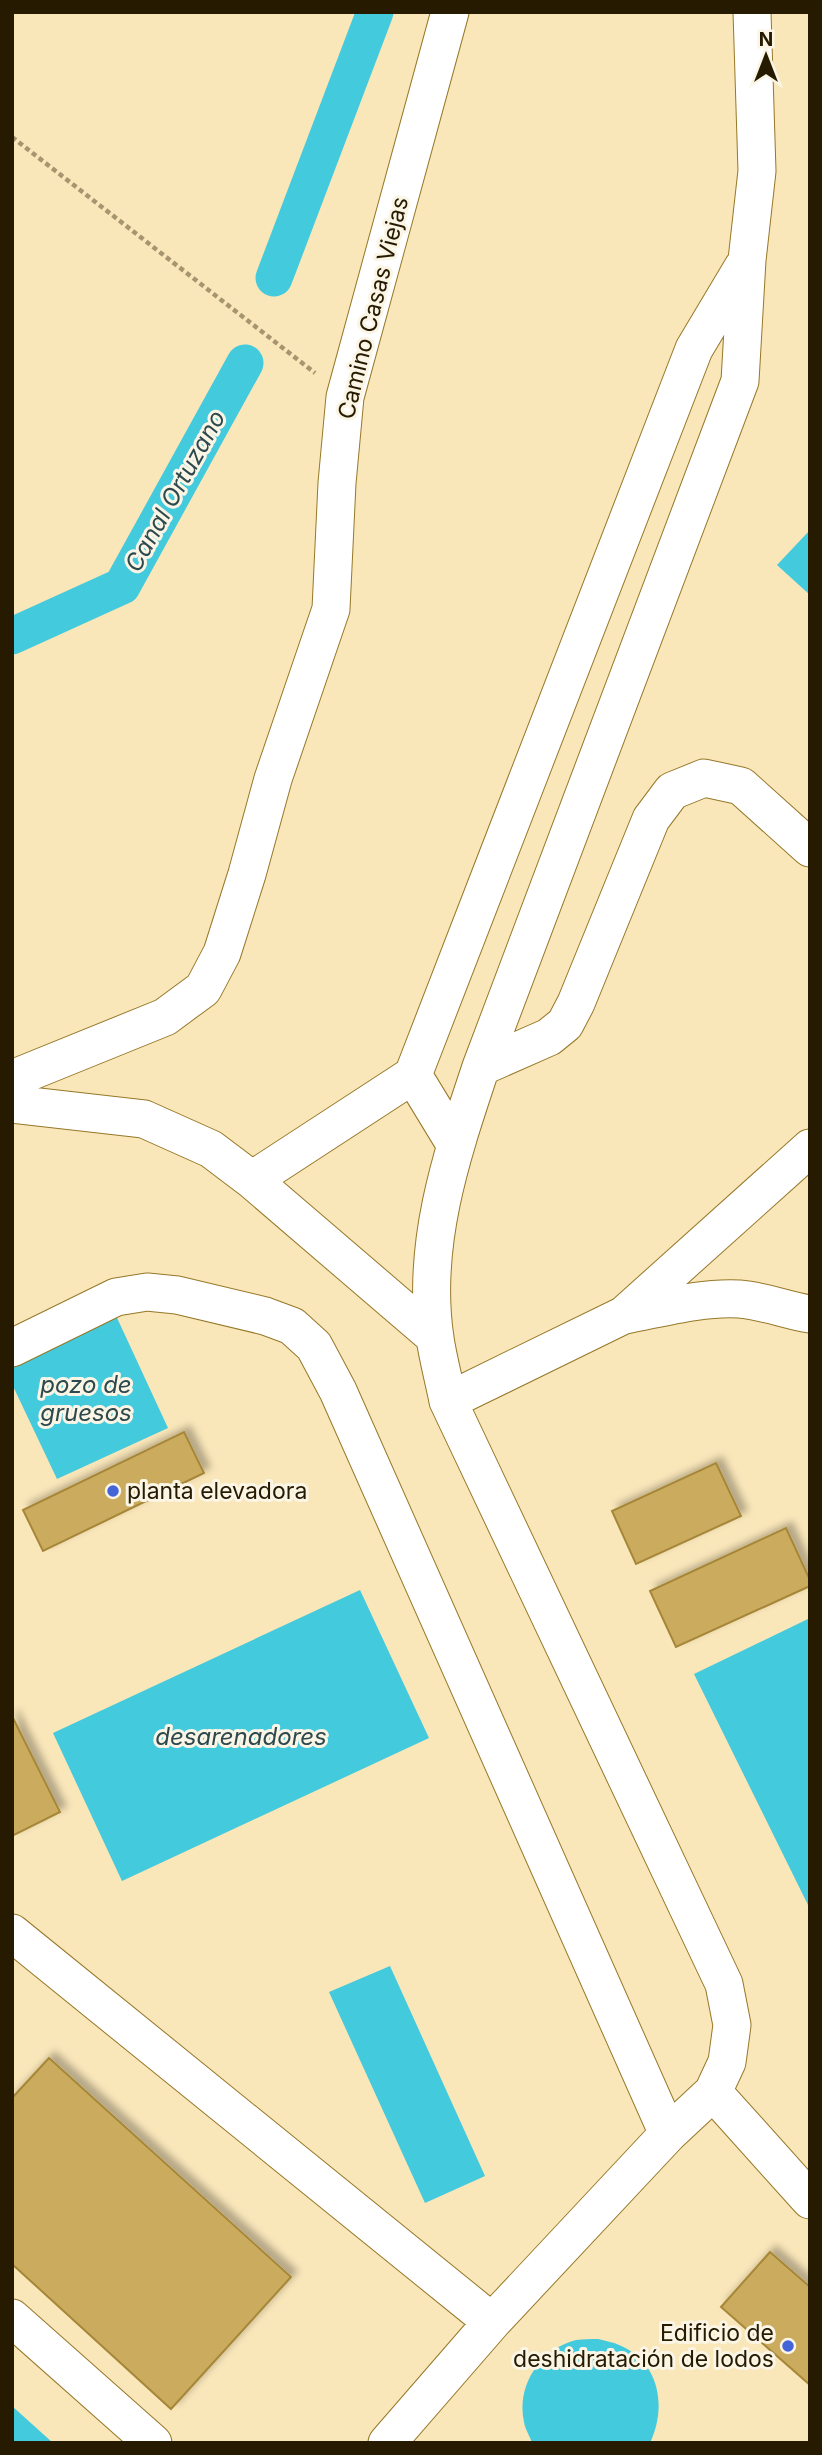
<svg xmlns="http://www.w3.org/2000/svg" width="822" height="2455" viewBox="0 0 822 2455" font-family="Inter,sans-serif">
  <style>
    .water { fill: #43cadc }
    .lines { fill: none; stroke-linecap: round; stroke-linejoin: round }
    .canal { stroke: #43cadc; stroke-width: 37 }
    .building { fill: #cbac5f; stroke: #a68739; stroke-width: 2; filter: url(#shadow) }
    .minor-casing { stroke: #967828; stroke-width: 39 }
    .path { stroke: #a69670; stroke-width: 4.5; stroke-dasharray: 5 3.5; stroke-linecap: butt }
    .minor { stroke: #fff; stroke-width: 37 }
    .poi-dot { fill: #4465d8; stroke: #fbf5e6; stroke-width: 2.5 }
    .labels { text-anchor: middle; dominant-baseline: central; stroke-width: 6; stroke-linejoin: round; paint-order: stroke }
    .street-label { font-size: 23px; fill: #261a00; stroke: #fbf5e6 }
    .poi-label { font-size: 23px; fill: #261a00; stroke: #fbf5e6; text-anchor: start }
    .water-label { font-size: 24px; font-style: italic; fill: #2d494e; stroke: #fbf5e6 }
  </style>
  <defs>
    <filter id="shadow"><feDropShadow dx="6" dy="-6" stdDeviation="3.5" flood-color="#0004"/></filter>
  </defs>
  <rect width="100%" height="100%" fill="#f9e6b9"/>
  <path class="water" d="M810 530V595L777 565Z
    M112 1307 168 1428 57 1479 12 1384V1354Z
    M360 1590 429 1738 122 1881 53 1733Z
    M810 1618V1909L694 1674Z
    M390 1966 485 2176 425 2203 329 1992Z
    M598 2339C605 2341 613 2342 619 2345 660 2362 667 2407 650 2443H532C530 2436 525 2429 524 2422 516 2386 540 2349 576 2340 583 2339 591 2339 598 2339Z
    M12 2406 53 2443H12Z"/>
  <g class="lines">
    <path class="canal" d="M274 278 375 12
      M12 636 122 586 245 363"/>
  </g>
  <path class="building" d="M184 1432 204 1473 43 1551 23 1510Z
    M716 1463 741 1516 636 1564 612 1511Z
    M786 1528 810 1580V1586L676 1647 650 1591Z
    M12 1716 60 1812 12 1836Z
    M49 2058 291 2277 171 2409 12 2264V2098Z
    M770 2252 810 2287V2385L721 2307Z"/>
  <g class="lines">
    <g class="minor-casing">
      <path id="minor" d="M481 1067 549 1037 565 1024 576 1003 651 819 672 791 704 778 741 786 810 848
        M12 1079 165 1017 203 989 222 953 247 874 273 779 331 609 337 483 345 397 450 12
        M12 1104 144 1119 211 1149 252 1180 435 1337
        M455 1144 413 1075 694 349 743 267
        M252 1180 413 1075
        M625 1315C662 1308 701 1297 739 1299 764 1301 786 1310 810 1314
        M12 1348 116 1297 147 1292 177 1295 265 1316 292 1326 314 1346 338 1391 668 2134
        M448 1401 624 1315 810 1148
        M12 1933 492 2322
        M713 2092 810 2200
        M12 2318 153 2443
        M387 2443 492 2322 668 2134 713 2092 727 2062 732 2025 724 1984 448 1401C444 1380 438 1359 435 1338 421 1244 452 1154 481 1067L740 381 747 260 757 171 752 12"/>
    </g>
    <path class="path" d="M12 137 315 373"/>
    <use href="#minor" class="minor"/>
  </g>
  <g class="poi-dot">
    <circle cx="113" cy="1491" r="7"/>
    <circle cx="788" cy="2346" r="7"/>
  </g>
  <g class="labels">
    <g class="street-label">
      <text transform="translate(373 308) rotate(-76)">Camino Casas Viejas</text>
    </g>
    <g class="poi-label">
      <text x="127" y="1491">planta elevadora</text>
      <text x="774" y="2333" text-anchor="end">Edificio de<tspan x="774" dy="26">deshidratación de lodos</tspan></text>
    </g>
    <g class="water-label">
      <text transform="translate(175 491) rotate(-61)">Canal Ortuzano</text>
      <text x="86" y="1384">pozo de<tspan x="86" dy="28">gruesos</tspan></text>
      <text x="241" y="1736">desarenadores</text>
    </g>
  </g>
  <rect width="822" height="2455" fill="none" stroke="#261a00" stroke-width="28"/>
  <g transform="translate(766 56)" stroke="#fbf5e6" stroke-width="5" paint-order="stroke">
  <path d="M0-5L12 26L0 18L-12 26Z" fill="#261a00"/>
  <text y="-10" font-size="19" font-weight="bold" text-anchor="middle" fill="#261a00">N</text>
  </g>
</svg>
